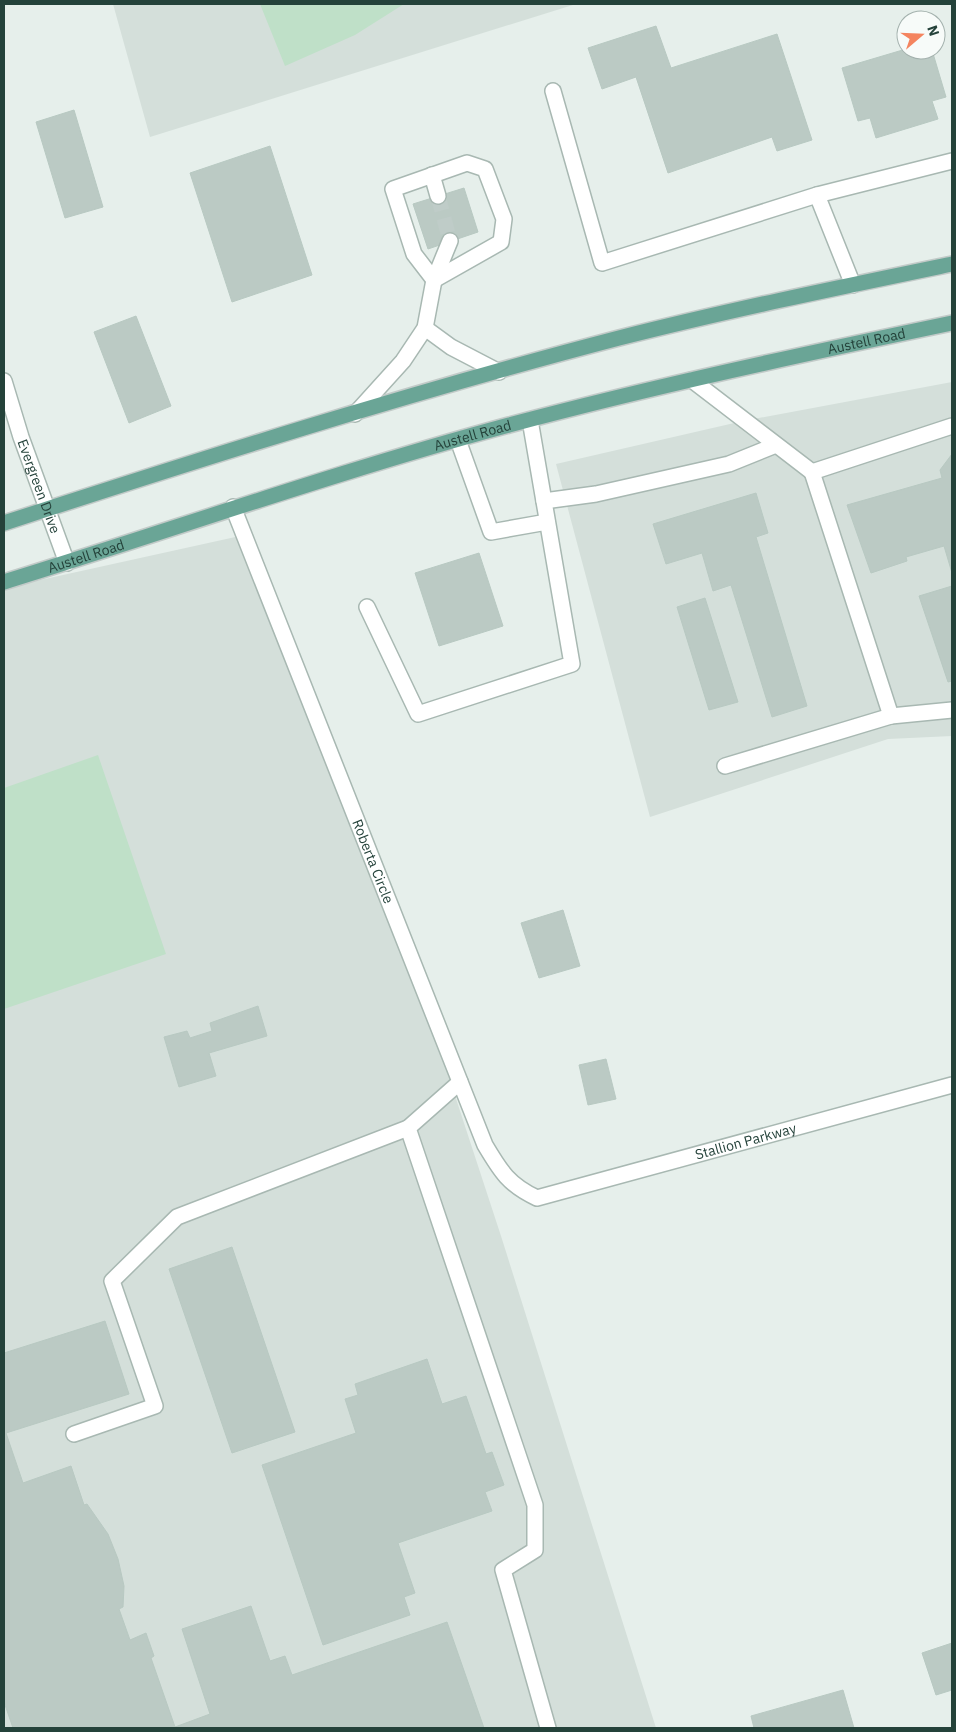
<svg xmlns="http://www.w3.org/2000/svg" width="956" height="1732" viewBox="0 0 956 1732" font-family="'IBM Plex Sans',sans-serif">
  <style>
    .built { fill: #d4dfda }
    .green { fill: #bfe0c8 }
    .building { fill: #bbcac4; stroke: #b8c9c2 }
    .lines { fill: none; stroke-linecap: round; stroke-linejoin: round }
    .minor-tunnel { stroke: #bfccc8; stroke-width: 15; stroke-dasharray: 15 8; stroke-linecap: butt }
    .minor-casing { stroke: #a8b8b2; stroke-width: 18 }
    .major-casing { stroke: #c2cac8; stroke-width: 18 }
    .minor { stroke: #fff; stroke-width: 15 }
    .major { stroke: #6aa596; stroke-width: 15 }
    .labels { text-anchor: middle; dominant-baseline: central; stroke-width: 5; stroke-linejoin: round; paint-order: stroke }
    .street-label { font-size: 14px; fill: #24423a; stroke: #f7fbf9 }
  </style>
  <rect width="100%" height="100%" fill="#e6efeb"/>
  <path class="built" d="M113 4H576L150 137Z
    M952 382V736L888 739 650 817 556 464 743 421Z
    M249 534 368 830 501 1236 656 1728H4V588Z"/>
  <path class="green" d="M260 4H404L355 35 285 66Z
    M98 755 166 954 4 1009V788Z"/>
  <path class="building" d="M656 26 671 68 777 34 812 140 777 151 772 137 668 173 636 77 602 89 588 48Z
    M906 49 932 50 946 97 932 101 938 119 876 138 870 118 858 121 842 68Z
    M74 110 103 207 65 218 36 122Z
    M270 146 312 275 232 302 190 173Z
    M464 188 478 232 428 249 413 204Z
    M136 316 171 406 129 423 94 332Z
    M952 454V573L944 546 906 557 907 561 871 573 847 505 942 478 940 470Z
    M756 493 768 533 756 537 807 706 772 717 731 585 713 591 702 553 666 564 653 524Z
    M479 553 503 626 439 646 415 573Z
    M952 586V681L948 682 919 596Z
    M705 598 738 702 709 710 677 607Z
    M563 910 580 966 539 978 521 923Z
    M258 1006 267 1036 209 1053 216 1076 179 1087 164 1037 187 1031 190 1038 212 1031 210 1023Z
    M606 1059 616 1099 588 1105 579 1065Z
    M232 1247 295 1432 232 1453 169 1269Z
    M105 1321 129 1394 6 1433 23 1483 71 1466 84 1505 87 1504 108 1534 118 1559 124 1586 123 1607 119 1609 130 1640 146 1633 154 1656 151 1658 175 1727 210 1714 182 1629 251 1606 270 1661 285 1656 292 1675 447 1622 484 1728H13L4 1702V1353Z
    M427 1359 442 1404 466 1396 486 1454 492 1452 504 1485 485 1492 492 1511 398 1543 415 1593 404 1597 410 1615 323 1645 262 1465 356 1433 345 1399 358 1395 355 1384Z
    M952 1643V1690L936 1695 922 1653Z
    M843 1690 854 1728H754L751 1716Z"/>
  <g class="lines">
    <path class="minor-tunnel" d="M438 196 450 241"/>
    <g class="minor-casing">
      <g id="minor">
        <path d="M553 91 602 263 817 195"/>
        <path d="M467 163 485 169 504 219 501 242 434 280 414 254 393 189Z"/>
        <path d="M432 175 438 196"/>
        <path d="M853 285 817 195 952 161"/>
        <path d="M425 328 451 347 499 372"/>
        <path d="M692 380 812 472"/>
        <path id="s1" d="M4 381 21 437 67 563"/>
        <path d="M355 414 403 361 425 328 434 280 450 241"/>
        <path d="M458 440 491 532 547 522"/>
        <path d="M544 501 596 494 729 464 776 445"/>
        <path id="s2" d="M233 507 485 1145C501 1172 509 1185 537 1198L952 1085"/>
        <path d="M367 607 418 714 572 664 530 420"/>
        <path d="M891 716 952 710"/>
        <path d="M725 766 891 716 812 472 952 426"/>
        <path d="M460 1082 408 1128 535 1505V1550L503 1570 548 1728"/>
        <path d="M74 1434 155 1406 112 1281 177 1217 408 1128"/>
      </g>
    </g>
    <g class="major-casing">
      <g id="major">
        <path d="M4 523C207 457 412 392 619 338 729 310 841 287 952 264"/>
        <path id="s3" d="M4 582C172 530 339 471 509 425 655 386 804 354 952 323"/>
      </g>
    </g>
    <use href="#minor" class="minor"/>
    <use href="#major" class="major"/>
  </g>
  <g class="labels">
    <g class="street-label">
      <text stroke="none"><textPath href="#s3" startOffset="896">Austell Road</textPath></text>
      <text stroke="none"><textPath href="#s3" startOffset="491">Austell Road</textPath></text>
      <text stroke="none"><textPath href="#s1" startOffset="111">Evergreen Drive</textPath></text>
      <text stroke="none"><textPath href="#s3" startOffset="86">Austell Road</textPath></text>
      <text stroke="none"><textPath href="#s2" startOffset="381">Roberta Circle</textPath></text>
      <text stroke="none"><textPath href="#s2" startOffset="978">Stallion Parkway</textPath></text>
    </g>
  </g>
  <rect width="956" height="1732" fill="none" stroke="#24423a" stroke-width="10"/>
  <g transform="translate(921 35) rotate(71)"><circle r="24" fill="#f7fbf9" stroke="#a3b1ad"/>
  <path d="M0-4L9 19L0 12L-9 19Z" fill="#f4845f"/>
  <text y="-8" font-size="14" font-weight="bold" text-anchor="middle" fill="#24423a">N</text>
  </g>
</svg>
